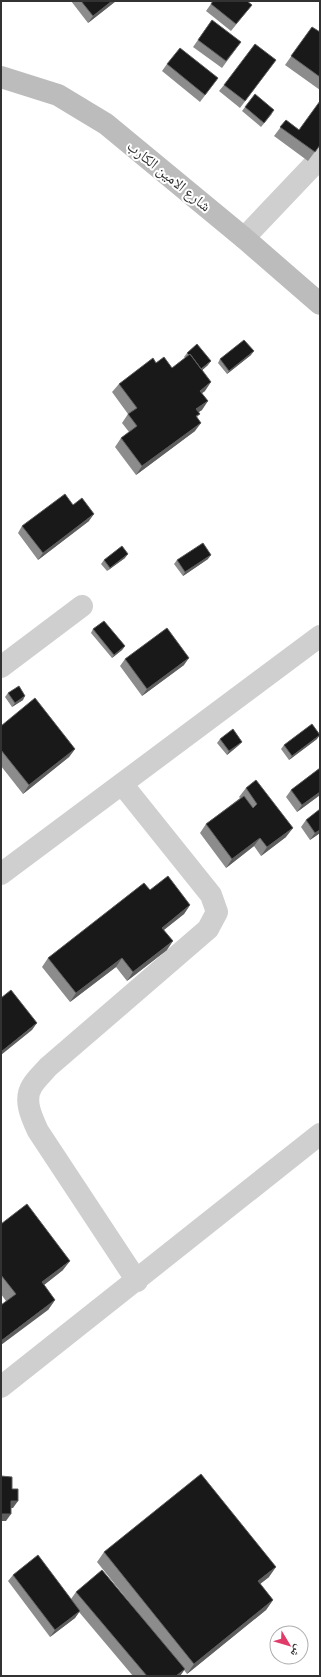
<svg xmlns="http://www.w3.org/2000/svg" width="321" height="1677" viewBox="0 0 321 1677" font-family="Cabin,'Noto Naskh Arabic',sans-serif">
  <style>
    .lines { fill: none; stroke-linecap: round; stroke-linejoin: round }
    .street { stroke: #cfcfcf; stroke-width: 22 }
    .secondary { stroke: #bcbcbc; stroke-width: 22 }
    .wall { fill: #8c8c8c }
    .shaded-wall { fill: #5e5e5e }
    .building { fill: #191919; stroke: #5e5e5e }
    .labels { text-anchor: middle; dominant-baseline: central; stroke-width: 4; stroke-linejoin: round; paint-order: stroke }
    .street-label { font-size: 15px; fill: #323232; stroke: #fff }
  </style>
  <rect width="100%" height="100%" fill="#fff"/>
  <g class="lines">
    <path class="street" d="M244 238 320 158
      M1 667 82 606
      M122 784 211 895 217 912 208 929 48 1067C43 1073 36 1079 32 1086 23 1100 32 1118 38 1131L137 1281
      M1 874 320 636
      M1 1387 320 1134"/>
    <path class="secondary" d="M1 77 58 95 106 124 244 238 320 304"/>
  </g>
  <path class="wall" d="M71 1H116L88 23Z
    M213 1 252 5 231 31 206 11Z
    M212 20 236 49 222 68 193 47Z
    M312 27 320 44V90L285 65Z
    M276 60 240 108 219 91 224 85Z
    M167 64 218 78 200 102 162 71Z
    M245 107 272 114 261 127 242 111Z
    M286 120 320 145 308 161 274 136Z
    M187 353 208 365 202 370 205 391 202 393V410L198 412 200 414 197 417 195 431 136 475 115 447 121 438 129 432 122 423 128 414 112 392 119 384 156 363 172 368 185 358 184 357Z
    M251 355 227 374 218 363 220 359Z
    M73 505 89 521 38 560 18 533 22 526Z
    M125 558 107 571 101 564 104 560Z
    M208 559 183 576 174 564 177 560Z
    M93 629 125 646 122 650 112 658 91 633Z
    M125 659 184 665 142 696 120 666Z
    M8 693 23 700 12 707 5 697Z
    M1 726 75 749 69 757 23 794 1 766Z
    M220 739 239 745 227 755 217 743Z
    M317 739 289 760 281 749 284 745Z
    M320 768V795L297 812 286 797 291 790Z
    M246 788 286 837 261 856 254 846 226 868 200 833 206 824 240 798 239 797Z
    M306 820 320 833 310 840 301 827Z
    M150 890 190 905 184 914 164 930 167 950 127 981 116 967 70 1002 42 967 48 958Z
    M1 1224 63 1270 44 1285 55 1300 48 1310 6 1301 1 1294Z
    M104 1552 269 1577 260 1584 273 1600 266 1610 187 1674 184 1670 180 1676H133L79 1612 75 1618 50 1637 8 1581 13 1575 71 1599 76 1592 142 1618 97 1562Z"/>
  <path class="shaded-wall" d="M112 1H116L88 23 93 16Z
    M254 351 251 355 227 374 229 371Z
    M211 361 208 365 198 374 201 370Z
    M211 382 205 391 194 399 200 391Z
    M208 401 202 410 190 418 196 409Z
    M201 423 195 431 136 475 142 466Z
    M94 514 89 521 38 560 43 553Z
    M128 554 125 558 107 571 110 568Z
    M211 555 208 559 183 576 185 572Z
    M125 646 122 650 112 658 114 655Z
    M189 658 184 665 142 696 147 689Z
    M25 696 23 700 12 707 15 703Z
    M320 735 317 739 289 760 292 756Z
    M242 742 239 745 227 755 229 751Z
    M75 749 69 757 23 794 29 785Z
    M320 792V795L297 812 302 805Z
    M293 828 286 837 261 856 267 847Z
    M320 830V833L310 840 315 833Z
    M260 838 254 846 226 868 232 859Z
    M190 905 184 914 156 936 162 928Z
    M173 941 167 950 127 981 133 972Z
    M122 958 116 967 70 1002 76 993Z
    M37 1023 32 1030 1 1055V1052Z
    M70 1261 63 1270 35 1292 42 1282Z
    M55 1300 48 1310 1 1345V1341Z
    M11 1501H18L13 1508H6Z
    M1 1514H11L6 1521H1Z
    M276 1567 269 1577 251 1591 258 1581Z
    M273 1600 266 1610 187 1674 194 1664Z
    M80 1611 75 1618 50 1637 55 1630Z
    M185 1669 180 1676H176Z"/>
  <path class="building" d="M81 1H112L93 16Z
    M213 1H247L252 5 236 24 211 4Z
    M212 20 241 42 226 61 198 40Z
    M312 27 320 32V43L319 44H320V77L291 56Z
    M255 44 276 60 245 101 224 85Z
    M180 48 218 78 205 95 167 64Z
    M255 94 274 110 264 123 245 107Z
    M320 101V145L315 152 280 127 286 120 299 130Z
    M244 340 254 351 229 371 220 359Z
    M197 344 211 361 201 369 190 354 189 355 187 353Z
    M190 354 211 382 200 391 208 401 196 409 200 414 196 416 201 423 142 466 121 438 137 426 128 414 137 408 119 384 153 358 156 363 164 357 172 368Z
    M65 494 73 505 82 498 94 514 43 553 22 526Z
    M203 543 211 555 185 572 177 560Z
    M122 546 128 554 110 568 104 560Z
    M104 621 125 646 114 655 93 629Z
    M167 628 189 658 147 689 125 659Z
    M19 686 25 696 15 703 8 693Z
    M35 698 75 749 29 785 1 750V726Z
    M312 724 320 735 292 756 284 745Z
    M233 729 242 742 229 751 220 739Z
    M320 768V792L302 805 291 790Z
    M256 780 293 828 267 847 260 838 232 859 206 824 244 796 253 808 257 804 246 788Z
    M320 809V830L315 833 306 820Z
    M168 876 190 905 162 928 173 941 133 972 122 958 76 993 48 958 144 883 150 890Z
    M11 990 37 1023 1 1052V998Z
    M27 1204 70 1261 42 1282 55 1300 1 1341V1305L16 1294 1 1275V1224Z
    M201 1474 276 1567 258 1581 273 1600 194 1664 104 1552Z
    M1 1476 12 1477V1489H18V1501H11V1514H1Z
    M38 1555 80 1611 55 1630 13 1575Z
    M102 1570 185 1669 176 1676H147L76 1592Z"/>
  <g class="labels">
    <g class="street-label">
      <text transform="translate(169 176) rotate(39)">شارع الامين الكارب</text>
    </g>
  </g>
  <rect width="321" height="1677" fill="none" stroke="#323232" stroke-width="4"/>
  <g transform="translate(289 1645) rotate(128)"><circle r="19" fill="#ffffff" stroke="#adadad"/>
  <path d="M0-3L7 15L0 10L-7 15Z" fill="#e13b6a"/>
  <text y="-6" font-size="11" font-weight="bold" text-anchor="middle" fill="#323232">ش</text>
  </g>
</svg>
